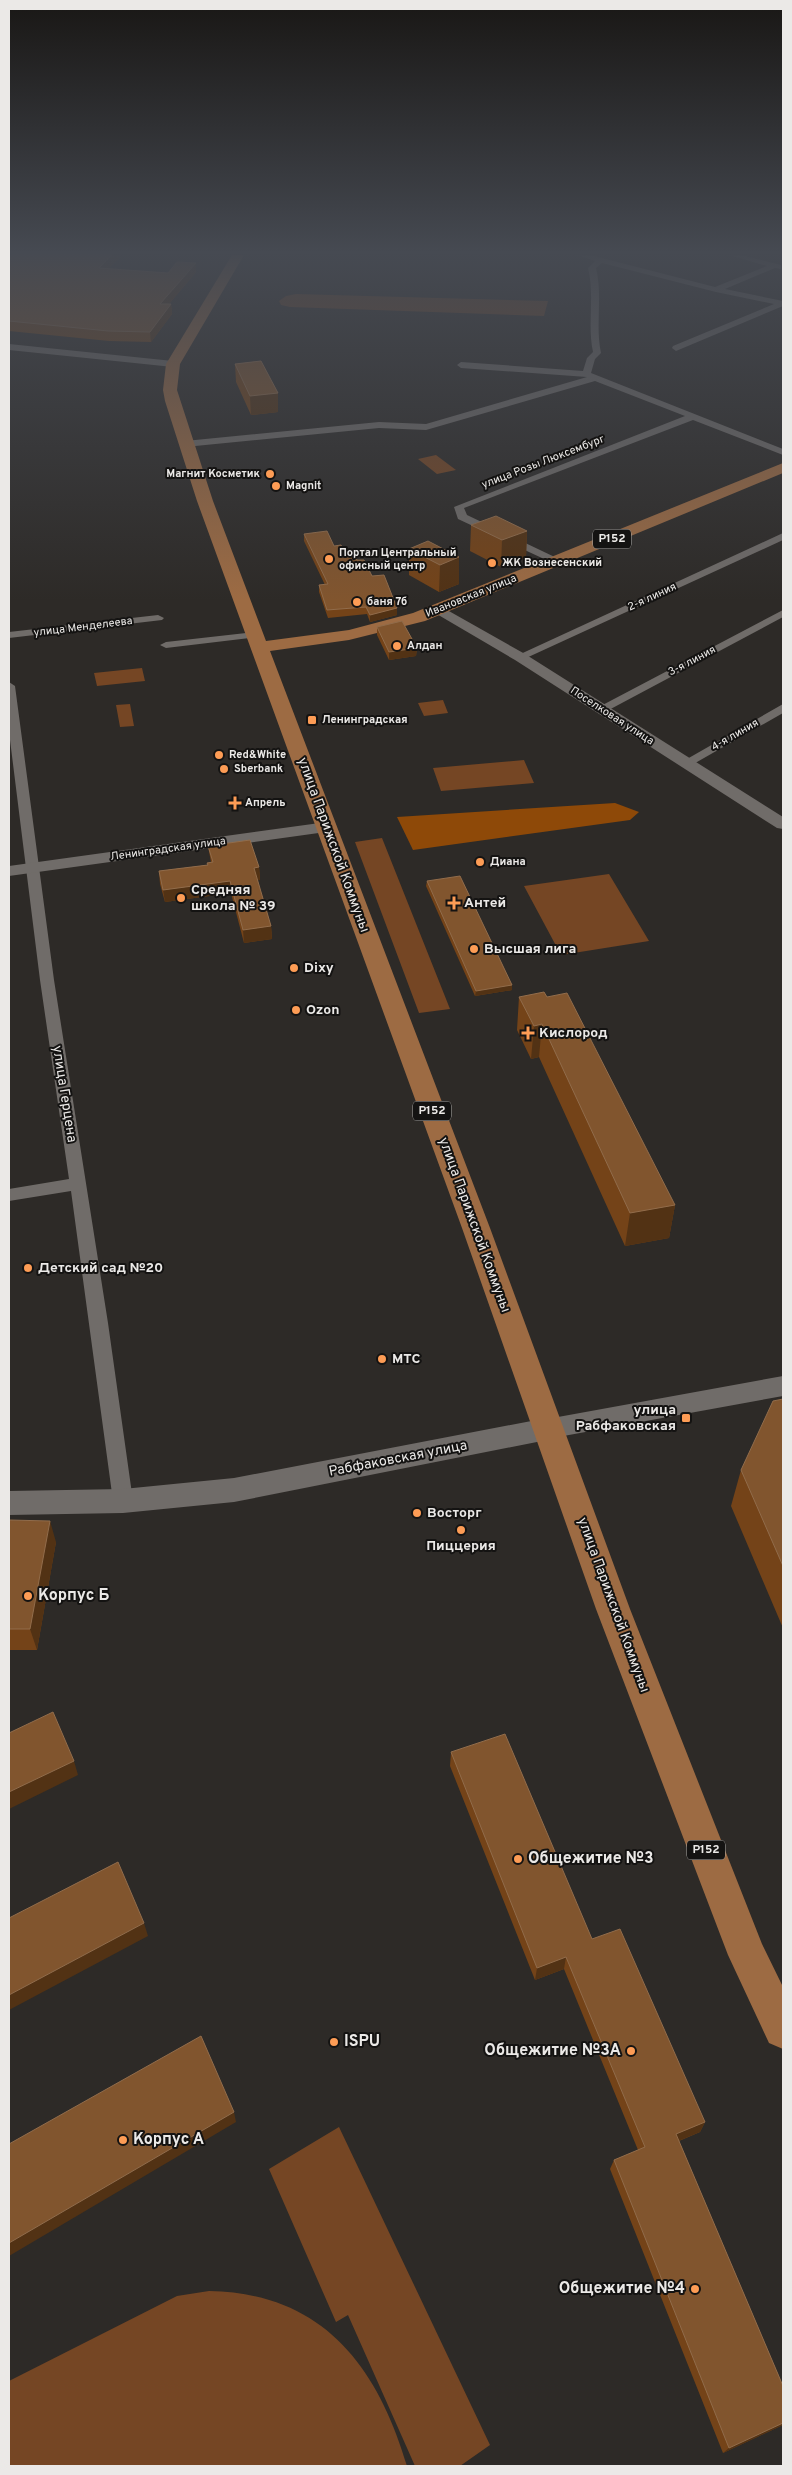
<svg xmlns="http://www.w3.org/2000/svg" width="792" height="2475" viewBox="0 0 792 2475" font-family="Overpass,sans-serif">
  <style>
    .green { fill: #754624 }
    .forest { fill: #8e4908 }
    .lines { fill: none; stroke-linecap: round; stroke-linejoin: round }
    .minor { fill: #706c69; fill-rule: evenodd }
    .tertiary { fill: #706c69; fill-rule: evenodd }
    .secondary { fill: #706c69; fill-rule: evenodd }
    .primary { fill: #9d6b43; fill-rule: evenodd }
    .wall { fill: #744318 }
    .shaded-wall { fill: #523214 }
    .building { fill: #81552e; stroke: #916c4b }
    .poi-dot { fill: #fd9c55; stroke: #141312; stroke-width: 2 }
    .labels { text-anchor: middle; dominant-baseline: central; stroke-width: 4; stroke-linejoin: round; paint-order: stroke }
    .far-street-label { font-size: 11px; fill: #ebe9e7; stroke: #141312 }
    .far-poi-label { font-size: 11px; font-weight: bold; fill: #ebe9e7; stroke: #141312; text-anchor: start }
    .shield { fill: #141312; stroke: #aaa9a7; stroke-width: 1 }
    .shield-label { font-size: 12px; font-weight: bold; fill: #ebe9e7 }
    .street-label { font-size: 14px; fill: #ebe9e7; stroke: #141312 }
    .poi-label { font-size: 14px; font-weight: bold; fill: #ebe9e7; stroke: #141312; text-anchor: start }
    .near-poi-label { font-size: 16px; font-weight: bold; fill: #ebe9e7; stroke: #141312; text-anchor: start }
  </style>
  <rect width="100%" height="100%" fill="#2d2a27"/>
  <path class="green" d="M296 294 548 301 544 316 290 307 281 305 279 301 286 296Z
    M436 455 456 470 437 474 418 459Z
    M142 668 145 681 97 686 94 673Z
    M443 700 448 713 424 716 418 703Z
    M130 704 134 726 120 727 116 705Z
    M524 760 534 783 441 791 433 768Z
    M382 838 450 1009 419 1013 355 842Z
    M609 874 649 941 561 955 524 886Z
    M339 2127 490 2445 460 2466H415L348 2315 336 2322 269 2169Z
    M209 2291C322 2293 377 2365 407 2466H9V2381L177 2296Z"/>
  <path class="forest" d="M615 803 639 812 630 820 413 850 397 817Z"/>
  <g class="lines">
    <path class="minor" d="M577 255H590L715 287 767 266 729 255H741L781 265V269L775 268 725 289 783 301V306L676 351 672 348 673 346 774 304 716 292 602 263 596 268C603 296 595 325 601 353L595 359 591 373 783 449V455L693 420 464 508 467 515 561 560 562 562 557 565 458 519 454 507 685 416 595 381 426 430 379 428 185 447 180 444 185 441 379 422 426 424 587 377 461 368 457 365 461 362 583 371 587 358 593 352C587 324 595 296 588 268L595 261Z
      M783 533V540L524 659 520 660 514 657Z
      M783 610V617L605 712 601 713 595 709Z
      M158 615 164 618 162 620 9 638V632Z
      M255 632 259 633V637L166 648 160 645 166 642Z
      M9 682 15 686 54 980 108 1323 133 1501 130 1507 123 1509 116 1507 113 1501 71 1191 9 1201V1189L69 1179 40 980 9 732Z
      M783 704V713L690 766H682L680 763Z"/>
    <path class="tertiary" d="M9 344 173 361 179 364 173 367 9 350Z
      M440 606 525 654 783 817V829L777 828 515 660 435 613 433 610 435 607Z
      M327 822 333 823 336 827 333 831 9 876V866Z
      M783 1376V1396L547 1439 538 1436 535 1429 538 1422 547 1419Z"/>
    <path class="secondary" d="M547 1418 557 1421 561 1429 557 1437 547 1440 234 1502 123 1513 9 1515V1491L123 1489 234 1478Z"/>
    <path class="primary" d="M232 255H244L180 364 177 390 213 501 266 641 349 630 413 613 783 463V473L425 621 349 640 270 651 490 1228 630 1609 762 1944 783 1987V2049L769 2043 728 1955 596 1609 462 1228 197 501 165 401 163 390 166 364Z"/>
  </g>
  <path class="wall" d="M120 257 108 269 168 273 196 272 169 304H171L172 314 151 342 109 341 9 331V258Z
    M235 364 278 393V412L251 415 236 382Z
    M471 525 527 531 526 557 501 567 470 551Z
    M304 534 334 546 357 560 372 576 397 615 370 622 367 614 328 618 319 592V585H325L304 541Z
    M409 549 459 557V584L439 592 409 575Z
    M377 627 417 648 416 656 389 660 377 635Z
    M208 846 259 867 260 880H257L271 926 272 939 244 943 231 893 165 902 160 884 159 871 208 865 211 862Z
    M427 881 512 985V990L475 996 426 886Z
    M544 992 675 1205 669 1238 625 1246 539 1057 531 1059 517 1030 519 997Z
    M783 1399V1628L731 1506 741 1470Z
    M9 1520 56 1542 37 1650H9Z
    M451 1752 592 1939 705 2122 700 2132 679 2141 783 2386V2425L723 2453 610 2169 614 2160 638 2150 564 1969 535 1980 450 1766Z"/>
  <path class="shaded-wall" d="M112 255H119L120 257 100 277 99 268Z
    M196 263V272L161 313 160 304Z
    M171 304 172 314 151 342 150 332Z
    M278 393V412L251 415 250 396Z
    M527 531 526 557 501 567 502 540Z
    M459 557V584L439 592 440 565Z
    M397 608V615L370 622V615Z
    M417 648 416 656 389 660V652Z
    M259 867 260 880 255 881 254 868Z
    M230 881 231 893 165 902 163 890Z
    M271 926 272 939 244 943 243 930Z
    M512 985V990L475 996 476 991Z
    M542 1024 539 1057 531 1059 534 1026Z
    M675 1205 669 1238 625 1246 630 1213Z
    M50 1521 56 1542 37 1650 30 1629Z
    M74 1761 78 1775 9 1809V1792Z
    M144 1923 148 1936 9 2010V1995Z
    M566 1957 564 1969 535 1980 537 1968Z
    M234 2112 236 2122 9 2256V2243Z
    M705 2122 700 2132 671 2144 676 2134Z
    M783 2423V2425L723 2453 729 2448Z"/>
  <path class="building" d="M12 255H112L99 268 168 273 177 262 196 263 160 304H171L150 332 108 331 9 321V258Z
    M261 361 278 393 250 396 235 364Z
    M496 516 527 531 502 540 471 525Z
    M327 531 334 546 341 545 345 553 353 552 357 560H364L372 576 384 575 397 608 370 615 366 607 327 610 319 585 328 584 304 534Z
    M428 541 459 557 440 565 409 549Z
    M402 621 417 648 389 652 377 627Z
    M250 840 259 867 254 868 271 926 243 930 230 881 163 890 159 871 208 865 207 863 213 862 208 846Z
    M460 876 512 985 476 991 427 881Z
    M544 992 547 997 567 993 675 1205 630 1213 542 1024 534 1026 519 997Z
    M783 1399V1566L741 1470 773 1401Z
    M9 1520 50 1521 30 1629H9Z
    M53 1712 74 1761 9 1792V1733Z
    M505 1734 592 1939 620 1929 705 2122 676 2134 783 2386V2423L729 2448 614 2160 645 2147 566 1957 537 1968 451 1752Z
    M118 1862 144 1923 9 1995V1918Z
    M201 2036 234 2112 9 2243V2144Z"/>
  <linearGradient id="sky" x2="0" y2="1"><stop stop-color="#191715"/><stop offset="0.42" stop-color="#464a52"/><stop offset="1" stop-color="#464a52" stop-opacity="0"/></linearGradient>
  <rect width="792" height="601" fill="url(#sky)"/>
  <g class="poi-dot">
    <circle cx="270" cy="474" r="5"/>
    <circle cx="276" cy="486" r="5"/>
    <circle cx="329" cy="559" r="5"/>
    <circle cx="492" cy="563" r="5"/>
    <circle cx="357" cy="602" r="5"/>
    <circle cx="397" cy="646" r="5"/>
    <rect x="307" y="715" width="10" height="10" rx="2.5"/>
    <circle cx="219" cy="755" r="5"/>
    <circle cx="224" cy="769" r="5"/>
    <path d="M232.5 795.5h5v5h5v5h-5v5h-5v-5h-5v-5h5z"/>
    <circle cx="480" cy="862" r="5"/>
    <circle cx="181" cy="898" r="5"/>
    <path d="M451.5 895.5h5v5h5v5h-5v5h-5v-5h-5v-5h5z"/>
    <circle cx="474" cy="949" r="5"/>
    <circle cx="294" cy="968" r="5"/>
    <circle cx="296" cy="1010" r="5"/>
    <path d="M525.5 1025.5h5v5h5v5h-5v5h-5v-5h-5v-5h5z"/>
    <circle cx="28" cy="1268" r="5"/>
    <circle cx="382" cy="1359" r="5"/>
    <rect x="681" y="1413" width="10" height="10" rx="2.5"/>
    <circle cx="417" cy="1513" r="5"/>
    <circle cx="461" cy="1530" r="5"/>
    <circle cx="28" cy="1596" r="5"/>
    <circle cx="518" cy="1859" r="5"/>
    <circle cx="334" cy="2042" r="5"/>
    <circle cx="631" cy="2051" r="5"/>
    <circle cx="123" cy="2140" r="5"/>
    <circle cx="695" cy="2289" r="5"/>
  </g>
  <g class="labels">
    <g class="far-street-label">
      <text transform="translate(543 462) rotate(-21)">улица Розы Люксембург</text>
      <text transform="translate(471 596) rotate(-22)">Ивановская улица</text>
      <text transform="translate(652 597) rotate(-25)">2-я линия</text>
      <text transform="translate(83 627) rotate(-7)">улица Менделеева</text>
      <text transform="translate(692 661) rotate(-28)">3-я линия</text>
      <text transform="translate(612 716) rotate(33)">Поселковая улица</text>
      <text transform="translate(735 735) rotate(-30)">4-я линия</text>
      <text transform="translate(168 849) rotate(-8)">Ленинградская улица</text>
    </g>
    <g class="far-poi-label">
      <text x="260" y="474" text-anchor="end">Магнит Косметик</text>
      <text x="286" y="486">Magnit</text>
      <text x="339" y="553">Портал Центральный<tspan x="339" dy="13">офисный центр</tspan></text>
      <text x="502" y="563">ЖК Вознесенский</text>
      <text x="367" y="602">баня 7б</text>
      <text x="407" y="646">Алдан</text>
      <text x="322" y="720">Ленинградская</text>
      <text x="229" y="755">Red&amp;White</text>
      <text x="234" y="769">Sberbank</text>
      <text x="245" y="803">Апрель</text>
      <text x="490" y="862">Диана</text>
    </g>
    <g class="shield">
      <rect x="593" y="529.5" width="38" height="19" rx="4"/>
      <rect x="413" y="1101.5" width="38" height="19" rx="4"/>
      <rect x="687" y="1840.5" width="38" height="19" rx="4"/>
    </g>
    <g class="shield-label">
      <text x="612" y="539">Р152</text>
      <text x="432" y="1111">Р152</text>
      <text x="706" y="1850">Р152</text>
    </g>
    <g class="street-label">
      <text transform="translate(333 845) rotate(70)">улица Парижской Коммуны</text>
      <text transform="translate(64 1094) rotate(81)">улица Герцена</text>
      <text transform="translate(474 1225) rotate(70)">улица Парижской Коммуны</text>
      <text transform="translate(398 1459) rotate(-11)">Рабфаковская улица</text>
      <text transform="translate(613 1605) rotate(70)">улица Парижской Коммуны</text>
    </g>
    <g class="poi-label">
      <text x="191" y="890">Средняя<tspan x="191" dy="16">школа № 39</tspan></text>
      <text x="464" y="903">Антей</text>
      <text x="484" y="949">Высшая лига</text>
      <text x="304" y="968">Dixy</text>
      <text x="306" y="1010">Ozon</text>
      <text x="539" y="1033">Кислород</text>
      <text x="38" y="1268">Детский сад №20</text>
      <text x="392" y="1359">МТС</text>
      <text x="676" y="1410" text-anchor="end">улица<tspan x="676" dy="16">Рабфаковская</tspan></text>
      <text x="427" y="1513">Восторг</text>
      <text x="461" y="1546" text-anchor="middle">Пиццерия</text>
    </g>
    <g class="near-poi-label">
      <text x="38" y="1596">Корпус Б</text>
      <text x="528" y="1859">Общежитие №3</text>
      <text x="344" y="2042">ISPU</text>
      <text x="621" y="2051" text-anchor="end">Общежитие №3А</text>
      <text x="133" y="2140">Корпус А</text>
      <text x="685" y="2289" text-anchor="end">Общежитие №4</text>
    </g>
  </g>
  <rect width="792" height="2475" fill="none" stroke="#ebe9e7" stroke-width="20"/>
</svg>
